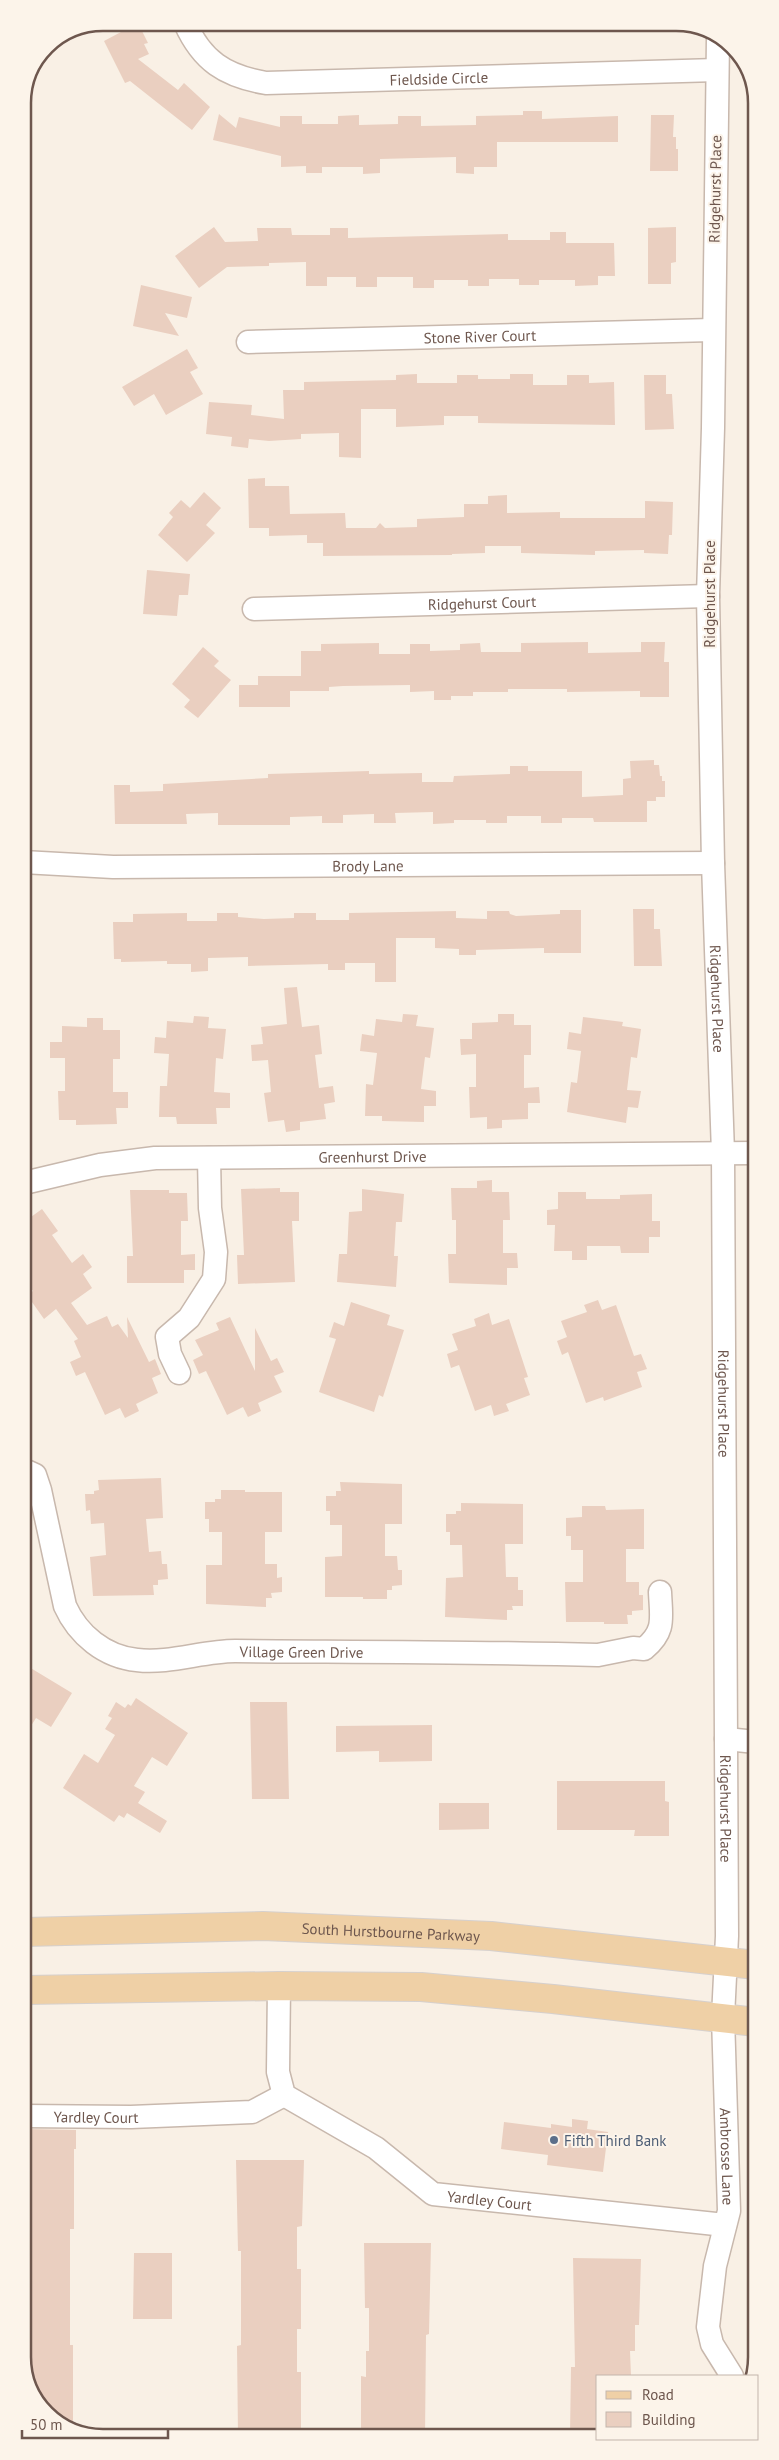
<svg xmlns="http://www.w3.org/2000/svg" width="779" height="2460" viewBox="0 0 779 2460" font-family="'PT Sans',sans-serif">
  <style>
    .building { fill: #eacfc0 }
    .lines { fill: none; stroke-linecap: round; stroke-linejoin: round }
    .minor-casing { stroke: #c8b8ad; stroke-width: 25 }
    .primary-casing { stroke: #d6d0cd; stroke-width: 30 }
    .minor { stroke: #fff; stroke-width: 22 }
    .primary { stroke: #efd0a6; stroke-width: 28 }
    .service-dot { fill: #5c6f8a; stroke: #fcf4ea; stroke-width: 2 }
    .labels { text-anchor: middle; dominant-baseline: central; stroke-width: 4; stroke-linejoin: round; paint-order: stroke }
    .street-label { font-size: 15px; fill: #6e574e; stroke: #fcf4ea }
    .service-label { font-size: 15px; fill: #4e5e75; stroke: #fcf4ea; text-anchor: start }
    .rim { fill: none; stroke: #6e574e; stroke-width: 2.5 }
  </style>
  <rect width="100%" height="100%" fill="#f9f0e5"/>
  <path class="building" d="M138 23 148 43 144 44 149 54 138 59 178 90 184 83 210 107 192 130 130 81 125 83 104 41Z
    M523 111H542V119L618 116V142H497V167H474V174L456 173V157L380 159V173L363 174V167H322V173H306V166L281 167V156L213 140 219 114 236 128 239 117 280 127V116H302V124H338V116L359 115V125L398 124V116H421V126L476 125V116L523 115Z
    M651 115H674L673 137H676V149H678V171H650Z
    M214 227 225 242 258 241 257 228H291L292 235H330V228H348V238L508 234V240H550V232H566V243H614L615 276H598V285L575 286V280H539V285H519V279H489V286H468V280H434V288H413V277H377V287H356V277H327V286H306V262L269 263V266L227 267 199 288 175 256Z
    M676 227V262L671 263V284H648V228Z
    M141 285 192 297 187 318 165 313 179 336 133 326Z
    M187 349 198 368 190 372 203 394 166 415 154 394 134 406 122 387Z
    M417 374V383H457V375H478V379H510V374H533V385H567V375H589V383L614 382 615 425 478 423V416H444V425L396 427V409H361V458L339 457V433L301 434V439L269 441 249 439 248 448 231 446 232 437 206 434 209 402 252 405 251 415 284 419 283 390H304V382L396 380V375Z
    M644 375H666V394H672L674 429 645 430Z
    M265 478V486H289L290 514 345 513 346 528H376L380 523 385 528 417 527V519L464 517V504H488V496L507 495V513L560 512V518H645V501L673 502 672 535H669L668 554 644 553V550L595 551V555L521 553V546H485V553L452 554V555L323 556V543H307V535L269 536V528H249L248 479Z
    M204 492 221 508 206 525 215 533 187 562 158 535 173 517 169 513 181 500 190 508Z
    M147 570 190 574 188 595H179L177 616 143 614Z
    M588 642V653L641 652V642H665L664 662H669V697H640V691L567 692V689H508V692H473V696H451V700H434V691L410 692V685L343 686 329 687V691H290V707H239V685H258V676H301V651H321V644L379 643V654H410V644H430V651L460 650V644L480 643 481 652H521V643Z
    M203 647 219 661 214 666 231 680 198 718 184 707 190 700 172 684Z
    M654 760V765H659L660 776H662V781H665V797H656V801H647V822H594L593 818H562V823H541V816H507V823H486V820H454V823L433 824V812L395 813 396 823H374V814L343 815V823H322V816L290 817V825H218V813L186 814 187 824H115L114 785H130V792L163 791V784L268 778V774L369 771V774L422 773V782H453L454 776 510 774V766H528V771H582V797L623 795V779L631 778 630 761Z
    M633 909H654V929H660L662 966H634Z
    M560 910H581V953H544V948L476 950V955H459V949L435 948V938H396V982H375V963H345V970H328V964L248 966V957L208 958V971L191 972V964H167V961L121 962V959H114L113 922H133V914L187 913V921H217V913H238V917L264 919 294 918V913H316V920H349V913L456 911V918L487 919V911H509L510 914 516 916 560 914Z
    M297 987 302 1027 319 1025 322 1054 315 1055 319 1088 333 1086 335 1102 324 1104 326 1119 300 1122V1130L286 1132 284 1120 268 1122 264 1093 271 1092 268 1060 252 1061 251 1045 263 1044 261 1027 287 1024 284 988Z
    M403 1014 418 1015 416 1026 434 1028 430 1058 425 1057 421 1089 436 1091V1106H424V1122L382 1121V1116H365L366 1084 373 1085 377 1053 360 1051 362 1034 374 1036 376 1019 402 1022Z
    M498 1014H514V1025H531V1055H524V1088L539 1087 540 1103H528V1119L502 1120V1128L487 1129V1117L470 1118 469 1087H476V1054L461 1055 460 1039H472V1023L498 1022Z
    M194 1016 209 1017 208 1028 226 1029 223 1059 216 1058 214 1092 230 1093V1108H216L217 1124H177L176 1117H159L160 1086H167L169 1054 154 1053 155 1037 166 1038 167 1021 193 1023Z
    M583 1017 623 1022 622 1026 641 1029 637 1058 631 1057 627 1090 641 1091 638 1108 628 1107 626 1123 567 1112 571 1082 577 1083 581 1051 567 1049 569 1032 581 1034Z
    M87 1018H103V1030H120V1059H113V1092H128V1108H116L117 1124 76 1125V1120H59L58 1091H65V1058H50V1042H62V1026L87 1027Z
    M492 1180V1192H509L510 1220H503V1253H517L518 1268H507V1285L449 1283 448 1254H456V1220H452L451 1188H477V1181Z
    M280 1188V1192H299V1221H292L295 1282 238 1284 237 1255H244L241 1189Z
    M362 1189 404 1194 402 1222H396L394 1256H398L396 1287 337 1282 339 1254H347L349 1212 362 1211Z
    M130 1190H169V1193H187L188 1221H181V1255L195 1254V1270H184V1283H127V1256H133Z
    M558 1192H586V1199H620V1195L652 1194V1221H660V1237H649V1253H621L620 1246H587V1260H572V1251H554L555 1225H547V1210L558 1209Z
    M42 1209 58 1231 52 1235 72 1263 83 1254 92 1267 83 1274 92 1288 71 1303 87 1325 107 1316 112 1327 118 1324 128 1338 127 1317 149 1362 155 1359 161 1374 152 1378 158 1393 136 1404 139 1411 125 1418 120 1408 105 1415 85 1372 76 1376 70 1362 81 1357 74 1341 78 1339 56 1309 44 1319 27 1295 33 1291 24 1279V1222Z
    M598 1300 602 1310 616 1305 634 1356 641 1354 647 1369 637 1372 642 1387 604 1401 603 1397 586 1403 568 1352 562 1355 557 1341 567 1337 561 1321 587 1312 584 1305Z
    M351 1302 390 1315 387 1325 404 1330 383 1397 379 1395 374 1412 319 1392 336 1339 329 1337 334 1322 344 1326Z
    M489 1313 492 1325 509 1319 528 1377 524 1378 530 1395 506 1404 509 1411 494 1416 491 1405 475 1411 459 1365 451 1368 447 1354 458 1350 452 1334 476 1326 474 1319Z
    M230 1317 255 1371V1328L271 1361 277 1358 284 1372 274 1376 282 1392 258 1403 261 1411 248 1417 243 1407 227 1415 206 1371 199 1374 193 1360 203 1355 195 1340 219 1330 216 1323Z
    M161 1478 163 1518 146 1519 149 1552 161 1551 162 1564H167L168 1579 158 1580V1585H153L154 1595 93 1596 90 1557 106 1555 104 1523 91 1524 90 1510 86 1511 85 1494H94V1491L99 1490 98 1480Z
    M340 1482 402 1484V1524H385V1556H397L398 1570H402V1585L392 1586V1590H387V1599H363V1597H325V1557L342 1556V1525H330V1511H326V1496H336V1491H341Z
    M221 1490H245V1492H282V1532H265V1564H277V1578L282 1577V1592L271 1593 272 1598H266V1607L206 1604V1565H222V1532H209V1519H205V1502H215V1499H221Z
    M461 1503 523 1504V1544H505L506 1577H518V1590H523V1606H512L513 1610H507V1620L445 1617 446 1578 463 1577 462 1545H450V1532H446V1514H456V1511H461Z
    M582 1506H605L606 1510 644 1509V1549H626V1582H639V1595H643V1610L632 1611V1615H627L628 1624H604V1622H566L565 1582H583V1550H571V1536H566V1518L582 1517Z
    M24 1664 72 1693 51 1727 36 1718 24 1737Z
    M136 1698 188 1733 167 1766 152 1757 134 1786 145 1792 138 1803 167 1821 160 1833 127 1813 124 1818 119 1815 114 1822 63 1788 84 1754 98 1763 115 1735 105 1729 112 1718 108 1716 116 1702 125 1708 128 1704 131 1706Z
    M250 1702H287L289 1799H252Z
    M432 1725V1761L379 1762V1751L336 1752V1726Z
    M557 1781H665V1801L669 1802V1836H634L635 1830H557Z
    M439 1803H489V1829L439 1830Z
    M572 2119 588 2121 587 2129 608 2132 603 2172 547 2165 548 2155 501 2149 504 2122 551 2128V2124L572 2127Z
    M25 2129 76 2130V2149H74V2229H70V2345H73V2427L50 2418 25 2378Z
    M236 2160H304L302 2226 297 2227V2269H301V2329H297V2372H301V2436L238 2437 237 2346 241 2345V2251H238Z
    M364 2243H431L429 2334 426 2335 425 2436H361V2376L366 2377V2351H369V2308H365Z
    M134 2253H172V2319H133Z
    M573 2258 641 2259 639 2325H635V2351H630L631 2376H598V2435H570L571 2367H575Z"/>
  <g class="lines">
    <g class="minor-casing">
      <g id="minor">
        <path id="s1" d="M185 23C202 61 225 76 266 83L717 70"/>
        <path id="s2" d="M718 38 713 428 708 596 713 863 723 1153 727 1936 723 2017 729 2211 715 2266 708 2327 712 2344 732 2376"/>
        <path id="s3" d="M248 342 712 330"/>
        <path id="s4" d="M254 609 708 596"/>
        <path id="s5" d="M23 862 113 867 713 863"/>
        <path id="s6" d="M24 1183 100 1165 155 1158 755 1153"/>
        <path d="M179 1373 170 1354 167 1337 189 1318 214 1279 216 1252 210 1208 209 1158"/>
        <path id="s7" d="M24 1470 35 1475 40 1490 65 1606C78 1635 105 1657 137 1660 169 1664 203 1651 235 1651 356 1652 477 1652 598 1655L633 1648 644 1649C666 1631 661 1618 660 1592"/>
        <path d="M726 1739 756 1742"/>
        <path id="s8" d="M279 1986 278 2072 284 2095 376 2148 433 2194 725 2225"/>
        <path id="s9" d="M25 2116 131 2117 252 2112 284 2095"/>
      </g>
    </g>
    <g class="primary-casing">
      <g id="primary">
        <path id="s10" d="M25 1932 263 1926 491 1936 756 1965"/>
        <path d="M25 1990 279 1986 421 1987 553 1999 756 2022"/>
      </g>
    </g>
    <use href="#minor" class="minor"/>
    <use href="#primary" class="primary"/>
  </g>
  <circle class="service-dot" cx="554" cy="2140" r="5"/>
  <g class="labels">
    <g class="street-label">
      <text stroke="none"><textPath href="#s1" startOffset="279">Fieldside Circle</textPath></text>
      <text transform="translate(715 189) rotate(-89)">Ridgehurst Place</text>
      <text stroke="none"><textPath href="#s3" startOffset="232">Stone River Court</textPath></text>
      <text transform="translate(709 594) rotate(-90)">Ridgehurst Place</text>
      <text stroke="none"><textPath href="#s4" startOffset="228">Ridgehurst Court</textPath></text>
      <text stroke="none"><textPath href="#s5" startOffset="345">Brody Lane</textPath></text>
      <text stroke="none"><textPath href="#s2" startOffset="961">Ridgehurst Place</textPath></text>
      <text stroke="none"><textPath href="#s6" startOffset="351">Greenhurst Drive</textPath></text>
      <text stroke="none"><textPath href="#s2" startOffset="1366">Ridgehurst Place</textPath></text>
      <text stroke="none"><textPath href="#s7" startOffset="406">Village Green Drive</textPath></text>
      <text stroke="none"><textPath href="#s2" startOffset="1771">Ridgehurst Place</textPath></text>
      <text stroke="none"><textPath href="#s10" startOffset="366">South Hurstbourne Parkway</textPath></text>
      <text stroke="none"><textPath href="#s9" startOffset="71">Yardley Court</textPath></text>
      <text stroke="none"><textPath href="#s2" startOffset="2119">Ambrosse Lane</textPath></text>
      <text stroke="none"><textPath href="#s8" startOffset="346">Yardley Court</textPath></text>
    </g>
    <g class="service-label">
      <text x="564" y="2140">Fifth Third Bank</text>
    </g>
  </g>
  <path d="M0 0H779V2460H0ZM103 31H676A72 72 0 0 1 748 103V2357A72 72 0 0 1 676 2429H103A72 72 0 0 1 31 2357V103A72 72 0 0 1 103 31Z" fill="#fcf4ea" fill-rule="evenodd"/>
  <path class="rim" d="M103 31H676A72 72 0 0 1 748 103V2357A72 72 0 0 1 676 2429H103A72 72 0 0 1 31 2357V103A72 72 0 0 1 103 31Z"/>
  <rect x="596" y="2375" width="162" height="65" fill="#fcf4ea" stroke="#c3b5ac"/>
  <rect x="606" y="2391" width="25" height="8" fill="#efd0a6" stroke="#c3b5ac"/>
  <text x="642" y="2400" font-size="15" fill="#6e574e">Road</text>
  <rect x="606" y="2412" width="25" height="15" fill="#eacfc0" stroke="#c3b5ac"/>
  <text x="642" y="2425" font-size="15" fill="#6e574e">Building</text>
  <path d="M22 2430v8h146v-8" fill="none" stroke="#6e574e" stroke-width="2.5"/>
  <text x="30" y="2430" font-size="15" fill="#6e574e" stroke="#fcf4ea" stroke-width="4" paint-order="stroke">50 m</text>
</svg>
